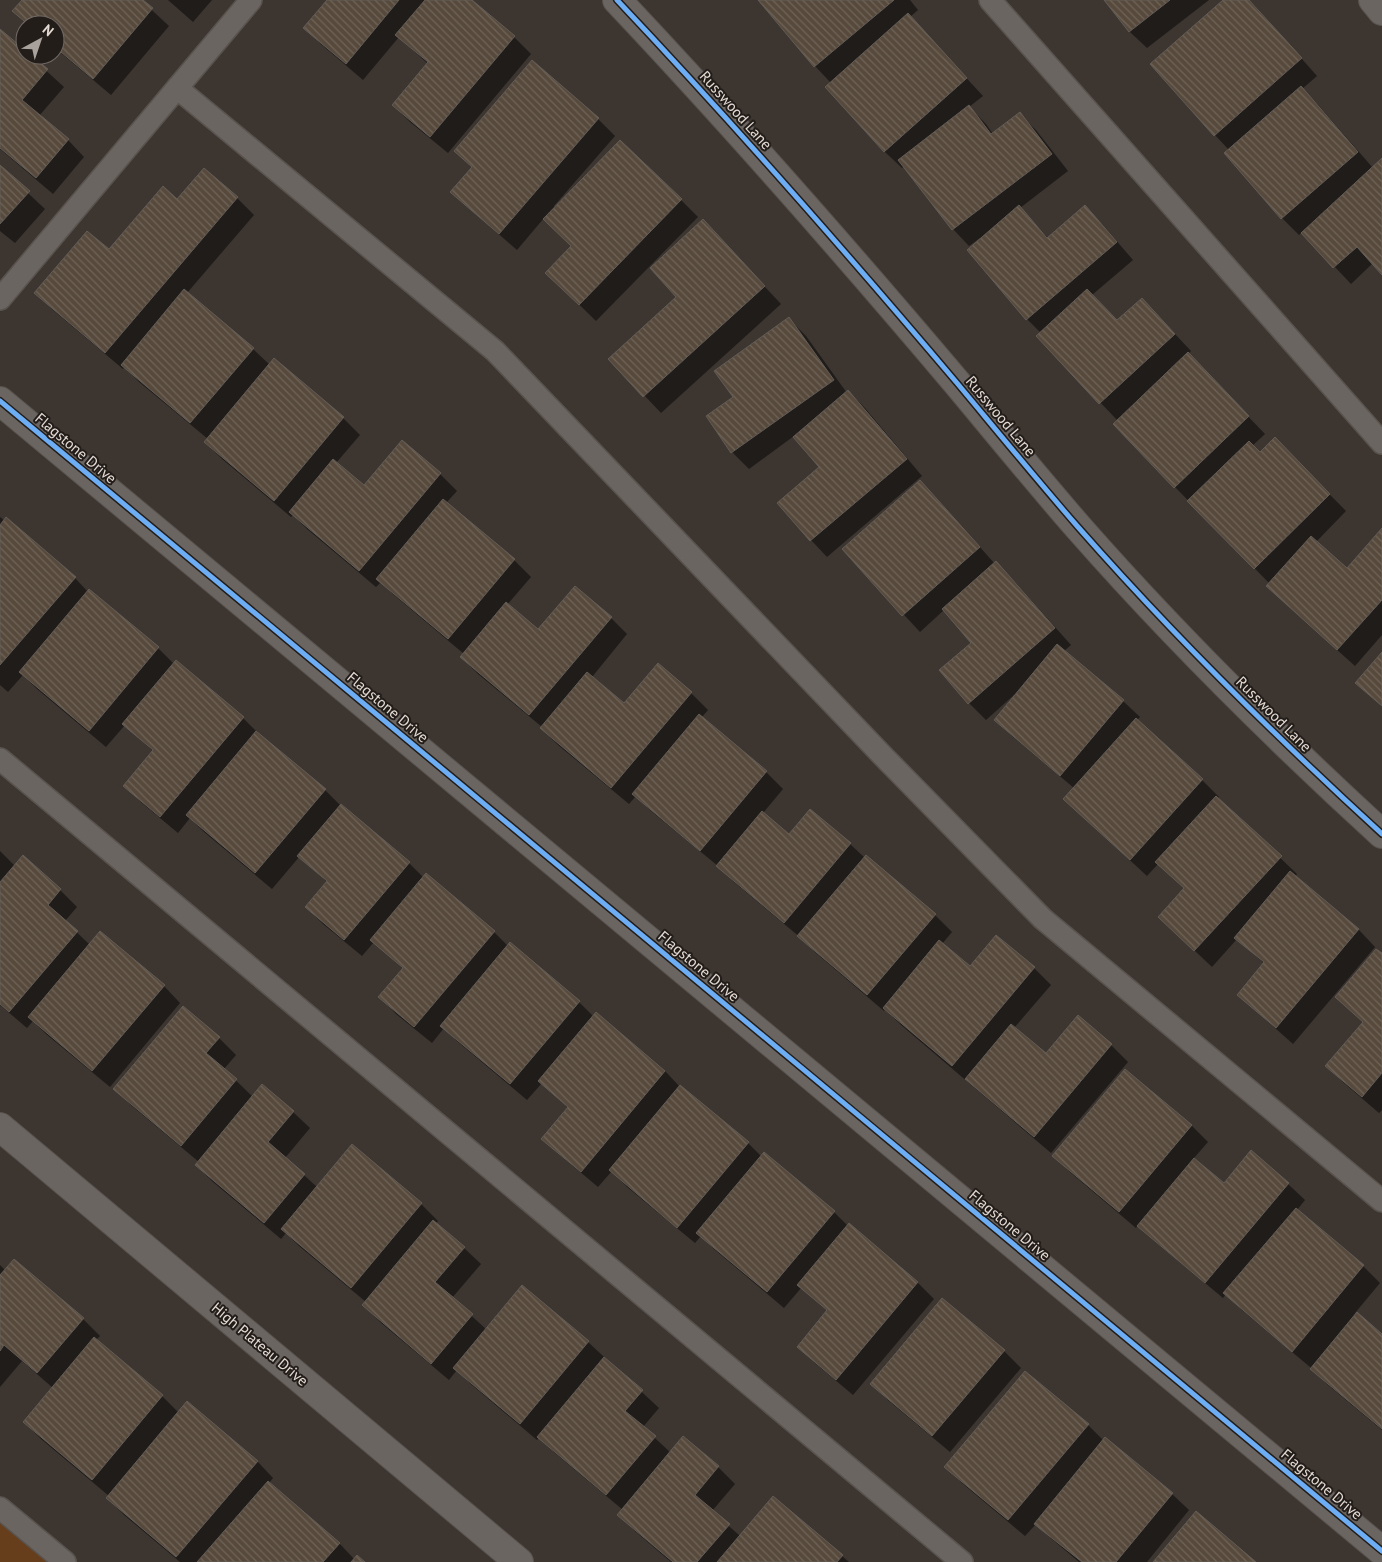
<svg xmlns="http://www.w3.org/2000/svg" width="1382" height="1562" viewBox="0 0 1382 1562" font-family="'PT Sans',sans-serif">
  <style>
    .grass { fill: #663e1b }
    .shadow { fill: #0007 }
    .building { fill: url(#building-back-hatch); stroke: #625c57 }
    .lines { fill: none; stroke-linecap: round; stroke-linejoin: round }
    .service-casing { stroke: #59534e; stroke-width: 24 }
    .minor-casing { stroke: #59534e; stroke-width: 30 }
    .service { stroke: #6b6561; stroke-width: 21 }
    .minor { stroke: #6b6561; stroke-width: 28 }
    .cycleway-casing { stroke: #231d19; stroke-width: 8 }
    .cycleway { stroke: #6dadf4; stroke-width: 5 }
    .labels { text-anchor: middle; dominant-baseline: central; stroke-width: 4; stroke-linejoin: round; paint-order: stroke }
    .street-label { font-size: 15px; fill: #e4dbd5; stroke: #231d19 }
  </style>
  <defs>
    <pattern id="building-back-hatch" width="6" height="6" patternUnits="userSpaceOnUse" patternTransform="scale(1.25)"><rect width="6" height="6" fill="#574a3d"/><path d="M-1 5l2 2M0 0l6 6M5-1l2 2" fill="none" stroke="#6f6458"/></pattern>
  </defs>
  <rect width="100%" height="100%" fill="#3c3530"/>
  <path class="grass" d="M0 1514 57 1562H0Z"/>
  <path class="shadow" d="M23 0H141L169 26 111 95 55 48V25H28L14 11Z
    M168 0H212L193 22Z
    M328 0H470L514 37 531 54 448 153 410 122 393 105 428 64 399 37 363 80 322 45 305 28Z
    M760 0H910L918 10 910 17 983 96 969 107 986 124 993 134 1019 114 1036 130 1068 171 1020 208 1048 238 1085 207 1102 224 1133 260 1092 295 1117 322 1158 316 1191 351 1188 354 1265 434 1252 446 1260 454 1275 439 1346 511 1316 542 1347 569 1382 530V635L1355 666 1285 603 1270 584 1175 487 1115 424 1118 421 1037 336 1041 333 1027 319 980 238 969 246 953 229 905 166 902 168 885 152 827 87 831 83 815 66Z
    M1105 0H1209L1147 48 1130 32Z
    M1225 0H1249L1255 6 1317 76 1302 89 1318 105 1373 168 1382 159V273L1373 263 1351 284 1302 232 1299 235 1282 218 1229 150 1215 135Z
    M0 30 25 51V55H29L64 87 39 116 68 140 84 157 53 194 0 149Z
    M532 62 598 119 615 136 554 206 556 208 681 200 698 217 596 321 547 273 573 246 544 218 517 250 469 208 452 192 473 168Z
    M0 167 45 209 15 243 0 231Z
    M204 170 237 198 254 215 187 293 253 349 270 365 274 360 343 418 360 435 336 463 364 487 440 474 457 491 446 503 514 560 531 577 507 605 538 631 611 618 627 634 592 677 624 705 691 693 708 710 702 717 766 772 783 789 763 813 790 835 850 844 865 858 935 915 952 932 942 944 970 968 996 936 1034 968 1051 985 1014 1028 1046 1055 1078 1017 1111 1045 1128 1062 1051 1153 901 1025 885 1009 884 1011 816 953 801 938 734 882 718 866 651 811 636 796 629 804 558 745 541 728 542 727 478 674 461 657 464 654 394 595 381 582 376 587 307 529 293 515 291 517 222 459 205 442 208 439 139 382 125 367 123 369 53 310 36 293 109 251 177 201Z
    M703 221 781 304 661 413 610 359 678 297Z
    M789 319 806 336 847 393 848 391 865 408 922 476 827 557 811 540 821 467 794 436 749 469 732 452 735 397Z
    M920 482 937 499 995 564 996 563 1013 580 1071 645 1064 651 1123 701 1140 717 1137 720 1202 780 1219 797 1218 798 1297 874 1295 877 1359 930 1375 947 1293 1044 1256 1011 1239 995 1265 964 1237 939 1212 967 1159 917 1185 889 1158 864 1147 876 1081 815 1074 788 1012 736 995 720 1015 696 1014 695 986 720 969 703 973 643 944 610 920 632 844 550Z
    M0 517 75 578 88 592 89 590 158 648 174 664 176 662 243 718 260 735 325 790 341 806 409 863 424 878 426 875 494 932 508 946 579 1002 594 1017 665 1071 680 1087 748 1143 762 1157 834 1212 848 1226 917 1282 934 1299 853 1395 815 1363 798 1347 828 1311 802 1287 784 1308 715 1250 701 1236 695 1243 627 1187 612 1171 598 1187 560 1155 543 1139 569 1108 542 1083 527 1100 458 1042 444 1028 432 1043 396 1014 380 997 403 969 374 942 362 956 323 924 306 907 327 882 300 856 272 889 204 832 190 818 178 833 142 803 125 786 154 752 125 725 106 747 37 689 23 675 8 692 0 685Z
    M0 851 15 866 60 890 77 907 65 921 90 945 164 986 180 1003 110 1087 46 1034 33 1021 27 1028 0 1005Z
    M1382 955V1110L1379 1113 1344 1083 1327 1066 1364 1023 1336 997Z
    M219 1038 236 1055 224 1069 253 1097 293 1112 310 1128 285 1158 317 1187 352 1146 421 1204 438 1221 436 1224 464 1248 481 1264 452 1298 487 1330 523 1287 588 1342 659 1408 643 1427 671 1453 684 1438 718 1467 735 1484 712 1511 740 1536 773 1497 849 1562H671L636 1532 619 1515 623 1510 555 1453 539 1437 537 1440 472 1385 457 1370 449 1380 380 1322 364 1305 366 1302 299 1246 286 1233 281 1239 213 1182 196 1165 199 1162 132 1106 115 1089Z
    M1191 1125 1208 1142 1194 1158 1224 1184H1288L1305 1200 1297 1210 1363 1266 1380 1283 1355 1313 1382 1335V1430L1328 1385 1310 1367 1242 1310 1226 1294 1223 1298 1156 1242 1138 1225 1136 1228 1071 1173 1054 1156Z
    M0 1265 6 1271 83 1319 100 1336 96 1340 162 1396 179 1413 257 1461 273 1478 269 1483 339 1543 355 1560 363 1562H180L124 1515 107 1498 109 1496 41 1439 24 1422 53 1388 22 1361 0 1387Z
    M1004 1351 1021 1368 950 1452 889 1401 872 1384Z
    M1088 1425 1104 1441 1172 1494 1189 1510 1147 1562H1079L1053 1540 1036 1524 1025 1536 963 1484 946 1467Z"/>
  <path class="building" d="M22 0H143L153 8 93 79 55 47V25H29L12 11Z
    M327 0H399L346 64 303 28Z
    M425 0H472L515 36 430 137 392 105 428 62 395 35Z
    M758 0H894L814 67Z
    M1104 0H1170L1129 32Z
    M1223 0H1249L1302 58 1214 136 1150 64Z
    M908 13 967 78 884 152 825 87Z
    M0 29 25 50V55H31L48 69 22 100 69 139 36 178 0 148Z
    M532 60 599 118 499 234 450 192 472 167 454 151Z
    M1301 86 1358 152 1281 219 1224 153Z
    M969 105 991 134 1020 112 1052 154 952 230 898 160Z
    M620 140 682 199 579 305 545 273 571 246 543 219Z
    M1382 158V275L1357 247 1333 268 1301 233Z
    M0 165 30 191 0 224Z
    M204 168 238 197 105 353 34 293 87 231 109 249 163 186 177 199Z
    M1019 205 1047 238 1085 205 1117 242 1026 320 967 250Z
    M703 219 765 286 643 397 608 359 676 297 650 268Z
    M184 289 254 348 190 423 121 365Z
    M1087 289 1117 320 1142 298 1175 334 1099 404 1036 336Z
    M789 317 834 380 731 453 706 416 733 397 714 371Z
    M1188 352 1249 416 1174 488 1113 424Z
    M274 358 344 417 274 501 204 442Z
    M848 390 907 459 810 541 777 503 819 467 793 437Z
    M1275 437 1330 494 1254 569 1187 501 1249 441 1260 452Z
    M402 440 441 473 359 571 289 512 333 459 364 485Z
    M920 480 980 547 902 616 842 549Z
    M443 499 515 559 448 639 376 579Z
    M6 517 76 577 0 665V525Z
    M1382 528V600L1337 650 1266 586 1311 536 1347 568Z
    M996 561 1055 628 968 704 939 670 971 643 942 609Z
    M575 586 612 617 529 715 460 657 506 602 538 629Z
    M89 589 159 647 89 731 19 672Z
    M1057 644 1124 700 1060 776 994 720Z
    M1382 652V706L1355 683Z
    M176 660 244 717 160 817 123 786 153 750 122 724Z
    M658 663 692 692 611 788 540 728 587 672 624 703Z
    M699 714 767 771 700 851 632 794Z
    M1136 718 1203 779 1130 860 1063 799Z
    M256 731 326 789 255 873 186 815Z
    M1216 796 1282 856 1194 951 1158 917 1184 888 1155 862Z
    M341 804 410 862 344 940 305 907 327 881 297 856Z
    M810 809 851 843 784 923 716 866 762 811 789 834Z
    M23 855 61 889 48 905 78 931 9 1012 0 1004V882Z
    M866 855 936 914 867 995 797 936Z
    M1290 871 1359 929 1276 1028 1237 995 1264 962 1234 938Z
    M426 873 495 931 414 1027 378 997 403 968 370 940Z
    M100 931 165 985 92 1071 28 1017Z
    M996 935 1035 967 952 1066 883 1008 939 940 970 966Z
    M510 942 580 1001 510 1084 440 1026Z
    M1376 949 1382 953V1073L1362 1097 1325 1066 1363 1022 1335 997Z
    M183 1006 220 1037 206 1053 237 1079 181 1146 113 1089Z
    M596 1012 665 1071 581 1172 541 1139 568 1107 538 1081Z
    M1078 1015 1112 1044 1034 1137 965 1079 1011 1024 1046 1053Z
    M1125 1069 1192 1125 1119 1212 1052 1156Z
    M262 1084 294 1111 268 1142 305 1174 264 1223 195 1165Z
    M680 1085 749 1142 677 1228 609 1170Z
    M352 1144 422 1203 351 1288 281 1229Z
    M1251 1150 1289 1183 1205 1283 1137 1226 1194 1158 1224 1183Z
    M764 1152 835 1211 767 1292 696 1233Z
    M1296 1208 1364 1265 1292 1352 1223 1293Z
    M433 1220 465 1247 435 1282 473 1314 431 1364 362 1305Z
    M849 1223 918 1282 836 1380 797 1347 827 1310 797 1285Z
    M14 1259 84 1318 37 1373 4 1345 0 1351V1275Z
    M522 1285 589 1341 520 1424 453 1368Z
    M942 1298 1005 1350 932 1436 870 1384Z
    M1357 1312 1382 1334V1429L1310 1369Z
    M94 1337 163 1395 92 1480 23 1422Z
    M604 1357 643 1390 625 1411 656 1436 606 1495 537 1437Z
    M1025 1371 1089 1424 1008 1520 944 1467Z
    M187 1401 258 1461 176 1557 106 1498Z
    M683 1436 719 1466 695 1495 730 1524 697 1562H673L617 1515Z
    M1105 1437 1173 1493 1116 1562H1082L1034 1524Z
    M268 1481 340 1543 323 1562H197Z
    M773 1496 843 1555 837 1562H717Z
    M1196 1511 1256 1562H1153Z
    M357 1555 365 1562H351Z"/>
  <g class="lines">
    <g class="service-casing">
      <path id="service" d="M990 0 1382 443
        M177 88 495 351 882 755 1043 919 1382 1201
        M0 299 251 0
        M0 759 962 1562
        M0 1508 65 1562"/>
    </g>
    <g class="minor-casing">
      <path id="minor" d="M617 0C734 124 847 253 957 383 997 431 1037 480 1078 527 1173 635 1276 737 1382 834
        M1373 0 1382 11
        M0 401 1382 1551
        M0 1127 519 1562"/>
    </g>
    <use href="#service" class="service"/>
    <use href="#minor" class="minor"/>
    <g class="cycleway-casing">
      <path id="cycleway" d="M617 0C734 124 847 253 957 383 997 431 1037 480 1078 527 1173 635 1276 737 1382 834
        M0 401 1382 1551"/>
    </g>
    <use href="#cycleway" class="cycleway"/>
  </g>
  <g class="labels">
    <g class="street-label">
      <text transform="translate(736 110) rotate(48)">Russwood Lane</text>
      <text transform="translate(1001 416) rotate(50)">Russwood Lane</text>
      <text transform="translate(76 448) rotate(40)">Flagstone Drive</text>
      <text transform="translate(388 707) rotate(40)">Flagstone Drive</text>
      <text transform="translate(1274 714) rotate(45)">Russwood Lane</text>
      <text transform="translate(699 966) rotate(40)">Flagstone Drive</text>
      <text transform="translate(1010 1225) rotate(40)">Flagstone Drive</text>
      <text transform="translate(260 1344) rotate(40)">High Plateau Drive</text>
      <text transform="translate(1322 1484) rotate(40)">Flagstone Drive</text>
    </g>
  </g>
  <g transform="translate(40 40) rotate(40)"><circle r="24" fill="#231d19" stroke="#706964"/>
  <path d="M0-4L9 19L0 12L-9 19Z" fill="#a9a19b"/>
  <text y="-8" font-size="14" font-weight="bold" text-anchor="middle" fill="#e4dbd5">N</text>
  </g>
</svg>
